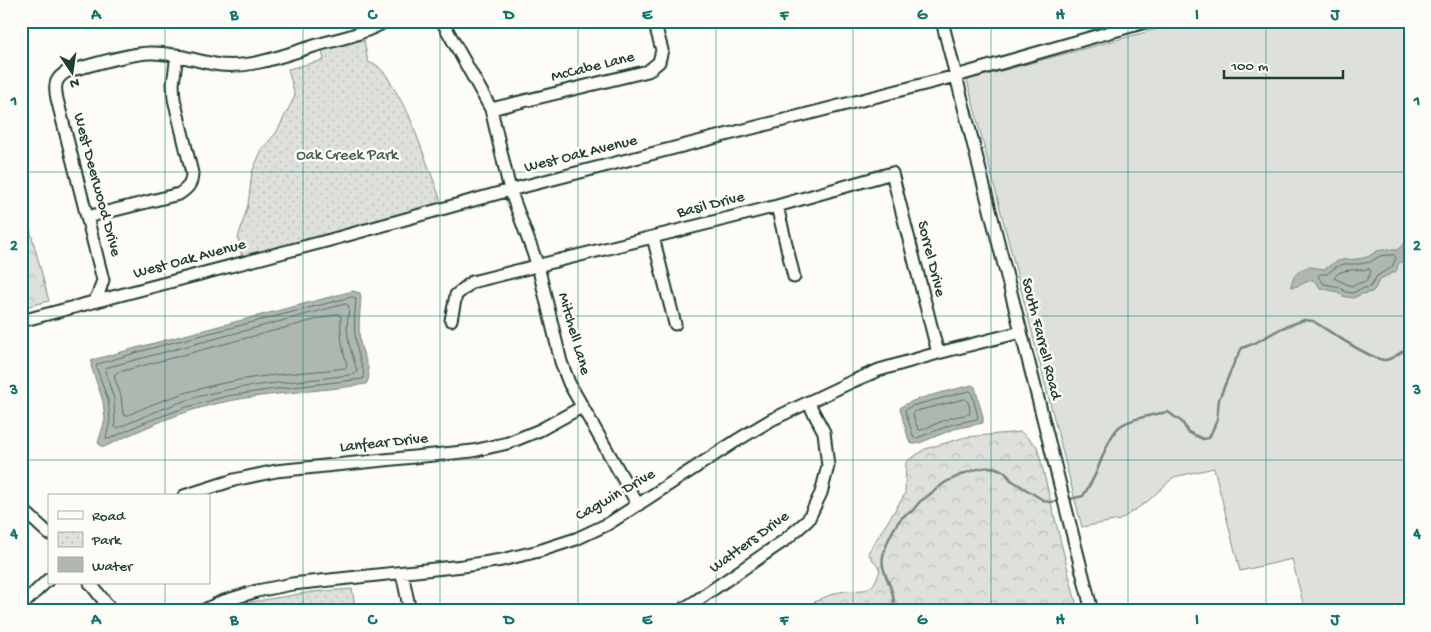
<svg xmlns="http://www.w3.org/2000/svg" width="1431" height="632" viewBox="0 0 1431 632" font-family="'Gochi Hand',sans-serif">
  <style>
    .grass { fill: #dde0db; stroke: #7e8e88 }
    .forest { fill: url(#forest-crowns); stroke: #7e8e88 }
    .park { fill: url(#park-dots); stroke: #7e8e88 }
    .water { fill: #aeb8b1; stroke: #75877f }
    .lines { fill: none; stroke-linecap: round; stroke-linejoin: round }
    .shore { stroke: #586e66; stroke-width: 1 }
    .stream { stroke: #75877f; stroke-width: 2.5 }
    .minor-casing { stroke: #1f3d34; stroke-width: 15 }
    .minor { stroke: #fdfcf7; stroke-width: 11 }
    .grid { fill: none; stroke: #0f766e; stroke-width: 1; stroke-opacity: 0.55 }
    .labels { text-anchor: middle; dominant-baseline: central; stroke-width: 5; stroke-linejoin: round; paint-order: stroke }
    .street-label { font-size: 16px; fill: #1f3d34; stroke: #fdfcf7 }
    .park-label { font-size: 16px; fill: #455e55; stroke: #fdfcf7 }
    .neatline { fill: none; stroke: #0f766e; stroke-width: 2 }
    .grid-label { font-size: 16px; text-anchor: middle; font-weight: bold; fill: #0f766e }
  </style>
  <defs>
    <pattern id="forest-crowns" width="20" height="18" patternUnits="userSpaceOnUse" patternTransform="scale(1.25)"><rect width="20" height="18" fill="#dde0db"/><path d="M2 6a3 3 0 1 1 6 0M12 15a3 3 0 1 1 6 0" fill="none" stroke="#bdc1bd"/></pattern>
    <pattern id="park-dots" width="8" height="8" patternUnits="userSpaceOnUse" patternTransform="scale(1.25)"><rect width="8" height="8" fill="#dde0db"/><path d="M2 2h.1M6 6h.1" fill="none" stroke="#bdc1bd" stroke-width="1.8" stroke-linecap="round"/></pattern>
  </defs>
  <rect width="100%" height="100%" fill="#fdfcf7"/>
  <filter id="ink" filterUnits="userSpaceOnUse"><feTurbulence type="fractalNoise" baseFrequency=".02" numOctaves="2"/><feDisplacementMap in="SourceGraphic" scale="10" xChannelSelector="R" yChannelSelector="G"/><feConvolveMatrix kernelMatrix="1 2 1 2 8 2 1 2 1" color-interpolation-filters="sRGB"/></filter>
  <g filter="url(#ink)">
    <path class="grass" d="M1187 21H1410V611H1394L1393 608 1385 611H1305L1292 559 1240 571 1214 468 1174 477 1148 501 1120 520 1082 527 967 80Z"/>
    <path class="forest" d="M21 195 49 301 21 308Z
      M1021 432 1037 446 1078 611H797C809 605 828 594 840 592 863 587 871 598 880 570L868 553 905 494 906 462 925 449 966 437Z"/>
    <path class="park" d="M364 40 368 62 378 66 387 76 409 115 435 184 442 205 242 258 238 238 248 205 252 172 262 149 276 133 295 96 288 69 324 60 322 51Z
      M352 589 356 611H230L251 602 312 592Z"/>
    <path class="water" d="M1410 241V256L1398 264 1397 269 1395 272 1380 279 1374 290 1372 292 1362 294 1353 298 1342 296 1338 292 1320 288 1317 283 1313 280C1305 281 1298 288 1291 287 1291 278 1299 268 1309 267 1314 267 1320 269 1325 269 1343 255 1345 262 1363 258 1369 257 1372 254 1377 251 1382 249 1391 250 1397 250L1406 242Z
      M353 291 360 293 361 297C360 312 358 327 360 342 362 354 374 373 366 384 320 392 274 392 229 401 185 409 144 428 104 447L101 446 98 443 105 420 103 401 91 366 92 360 158 342Z
      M972 385 975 387 976 391 983 417V423L954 429 917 444H912L909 441 900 408C908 399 957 389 972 385Z"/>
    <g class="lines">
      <path class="shore" d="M1394 255 1396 258 1392 267 1377 276 1370 287 1360 289 1353 293 1345 292 1340 287 1324 284 1318 277 1320 274H1327L1336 267 1344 264H1360L1370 262 1380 256Z
        M1369 269 1371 272 1366 281 1351 286 1334 278C1340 267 1357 271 1369 269Z
        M353 297 356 299C354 323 353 337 360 360 362 366 365 373 363 379L275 389 227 396 187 407 143 423 109 439 106 438 110 420 108 400 96 366 98 364 159 346Z
        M346 304 349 306 347 328 349 344 357 371 355 374C313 381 269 382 226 390 189 397 153 412 118 428L115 427 114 399 105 371 106 368Z
        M338 314 341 316C340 334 342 348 347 365L346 368C305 373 264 374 224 383 190 390 157 401 126 416L123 414 121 396 114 376 116 373Z
        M970 391 972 393 978 417 977 419 953 424 917 438H914L905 411 906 409 912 406Z
        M965 399C969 401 971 411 969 414L950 418 921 430 918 429 913 415 914 412Z"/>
      <path class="stream" d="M1066 500 1083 496C1087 489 1092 482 1095 475 1102 460 1106 442 1117 429 1124 420 1156 414 1168 412L1182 422 1188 432 1203 439 1209 438 1217 420 1219 399 1234 363 1242 348 1255 343 1282 328 1304 320 1313 321C1326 329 1374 362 1386 360 1396 358 1401 351 1410 347
        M895 611C894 605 894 598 892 592 888 578 879 567 884 552 888 540 895 523 905 515 907 513 910 513 912 511 915 508 918 503 922 500 930 495 938 487 946 482 951 479 956 478 960 475 978 468 999 460 1011 480L1043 500 1049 502 1061 501"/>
      <g class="minor-casing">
        <path id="minor" d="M442 21 491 109 510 190 538 266 561 362 569 383 638 505
          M942 21 1092 611
          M491 109 648 71 659 62 662 50 654 21
          M777 206 794 277
          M87 217 179 194C188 188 192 184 192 173L174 99 173 84 177 55
          M653 237 675 324
          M93 302 98 295 103 280 57 99C54 85 55 78 68 71 93 65 125 54 150 53 175 52 197 62 221 65 253 68 284 55 314 46 338 39 364 34 386 21
          M451 320 456 295 472 282 777 206 892 173 938 353
          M21 321 330 240 510 190 956 76 1149 21
          M184 496 234 480 276 471 473 451 508 443 540 430 582 407
          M21 508 49 534
          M402 573 410 611
          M90 583 112 611
          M21 607 31 596 49 579
          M202 611 221 602 257 591 292 584 463 566 502 560 539 551 576 539 608 524 736 441 771 420 851 382 879 370 938 353 1021 332
          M680 611 696 601 785 540 808 520 821 493 828 466 824 432 808 402"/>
      </g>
      <use href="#minor" class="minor"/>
    </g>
  </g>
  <path class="grid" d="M165 21V496M303 21V611M440 21V611M578 21V611M716 21V611M853 21V611M991 21V611M1128 21V611M1266 21V611M21 172H1410M21 316H1410M21 460H1410M165 583V611"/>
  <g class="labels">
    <g class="street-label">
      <text transform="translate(593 68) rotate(-14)">McCabe Lane</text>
      <text transform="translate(581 155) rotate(-14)">West Oak Avenue</text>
      <text transform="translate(96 185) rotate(75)">West Deerwood Drive</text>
      <text transform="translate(711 206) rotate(-14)">Basil Drive</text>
      <text transform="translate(930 259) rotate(76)">Sorrel Drive</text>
      <text transform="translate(190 260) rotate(-15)">West Oak Avenue</text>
      <text transform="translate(573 334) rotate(74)">Mitchell Lane</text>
      <text transform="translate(1040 339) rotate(76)">South Farrell Road</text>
      <text transform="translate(384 444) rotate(-6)">Lanfear Drive</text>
      <text transform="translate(616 496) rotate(-30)">Cagwin Drive</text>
      <text transform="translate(750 543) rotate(-36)">Watters Drive</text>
    </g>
    <g class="park-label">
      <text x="347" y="156">Oak Creek Park</text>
    </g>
  </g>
  <rect width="1431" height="632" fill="none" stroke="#fdfcf7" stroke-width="55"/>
  <rect x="48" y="494" width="162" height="90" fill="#fdfcf7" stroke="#a4b0a9"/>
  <rect x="58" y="511" width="25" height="8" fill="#fdfcf7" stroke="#a4b0a9"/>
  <text x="92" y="520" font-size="15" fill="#1f3d34">Road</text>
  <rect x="58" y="532" width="25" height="15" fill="url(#park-dots)" stroke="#a4b0a9"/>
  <text x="92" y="544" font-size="15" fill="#1f3d34">Park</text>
  <rect x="58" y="557" width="25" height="15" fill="#aeb8b1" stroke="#a4b0a9"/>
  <text x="92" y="570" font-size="15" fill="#1f3d34">Water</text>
  <g transform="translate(72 72) rotate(167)" stroke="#fdfcf7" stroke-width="4" paint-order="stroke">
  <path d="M0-4L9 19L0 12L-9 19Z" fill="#1f3d34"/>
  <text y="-8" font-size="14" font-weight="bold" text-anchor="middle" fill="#1f3d34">N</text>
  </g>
  <path d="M1224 70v8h119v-8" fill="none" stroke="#1f3d34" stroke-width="2.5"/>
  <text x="1231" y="70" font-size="15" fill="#1f3d34" stroke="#fdfcf7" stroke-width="4" paint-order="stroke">100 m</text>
  <rect x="28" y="28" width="1376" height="576" class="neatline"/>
  <g class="grid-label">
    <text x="96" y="19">A</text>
    <text x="234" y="19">B</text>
    <text x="372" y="19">C</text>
    <text x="509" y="19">D</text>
    <text x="647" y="19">E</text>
    <text x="784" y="19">F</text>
    <text x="922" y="19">G</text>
    <text x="1060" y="19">H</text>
    <text x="1197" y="19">I</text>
    <text x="1335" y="19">J</text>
    <text x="14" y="105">1</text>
    <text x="1417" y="105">1</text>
    <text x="14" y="250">2</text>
    <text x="1417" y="250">2</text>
    <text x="14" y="394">3</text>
    <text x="1417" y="394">3</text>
    <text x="14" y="538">4</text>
    <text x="1417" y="538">4</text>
    <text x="96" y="624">A</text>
    <text x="234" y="624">B</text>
    <text x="372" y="624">C</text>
    <text x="509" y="624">D</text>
    <text x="647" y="624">E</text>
    <text x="784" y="624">F</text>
    <text x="922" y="624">G</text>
    <text x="1060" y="624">H</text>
    <text x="1197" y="624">I</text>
    <text x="1335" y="624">J</text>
  </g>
</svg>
